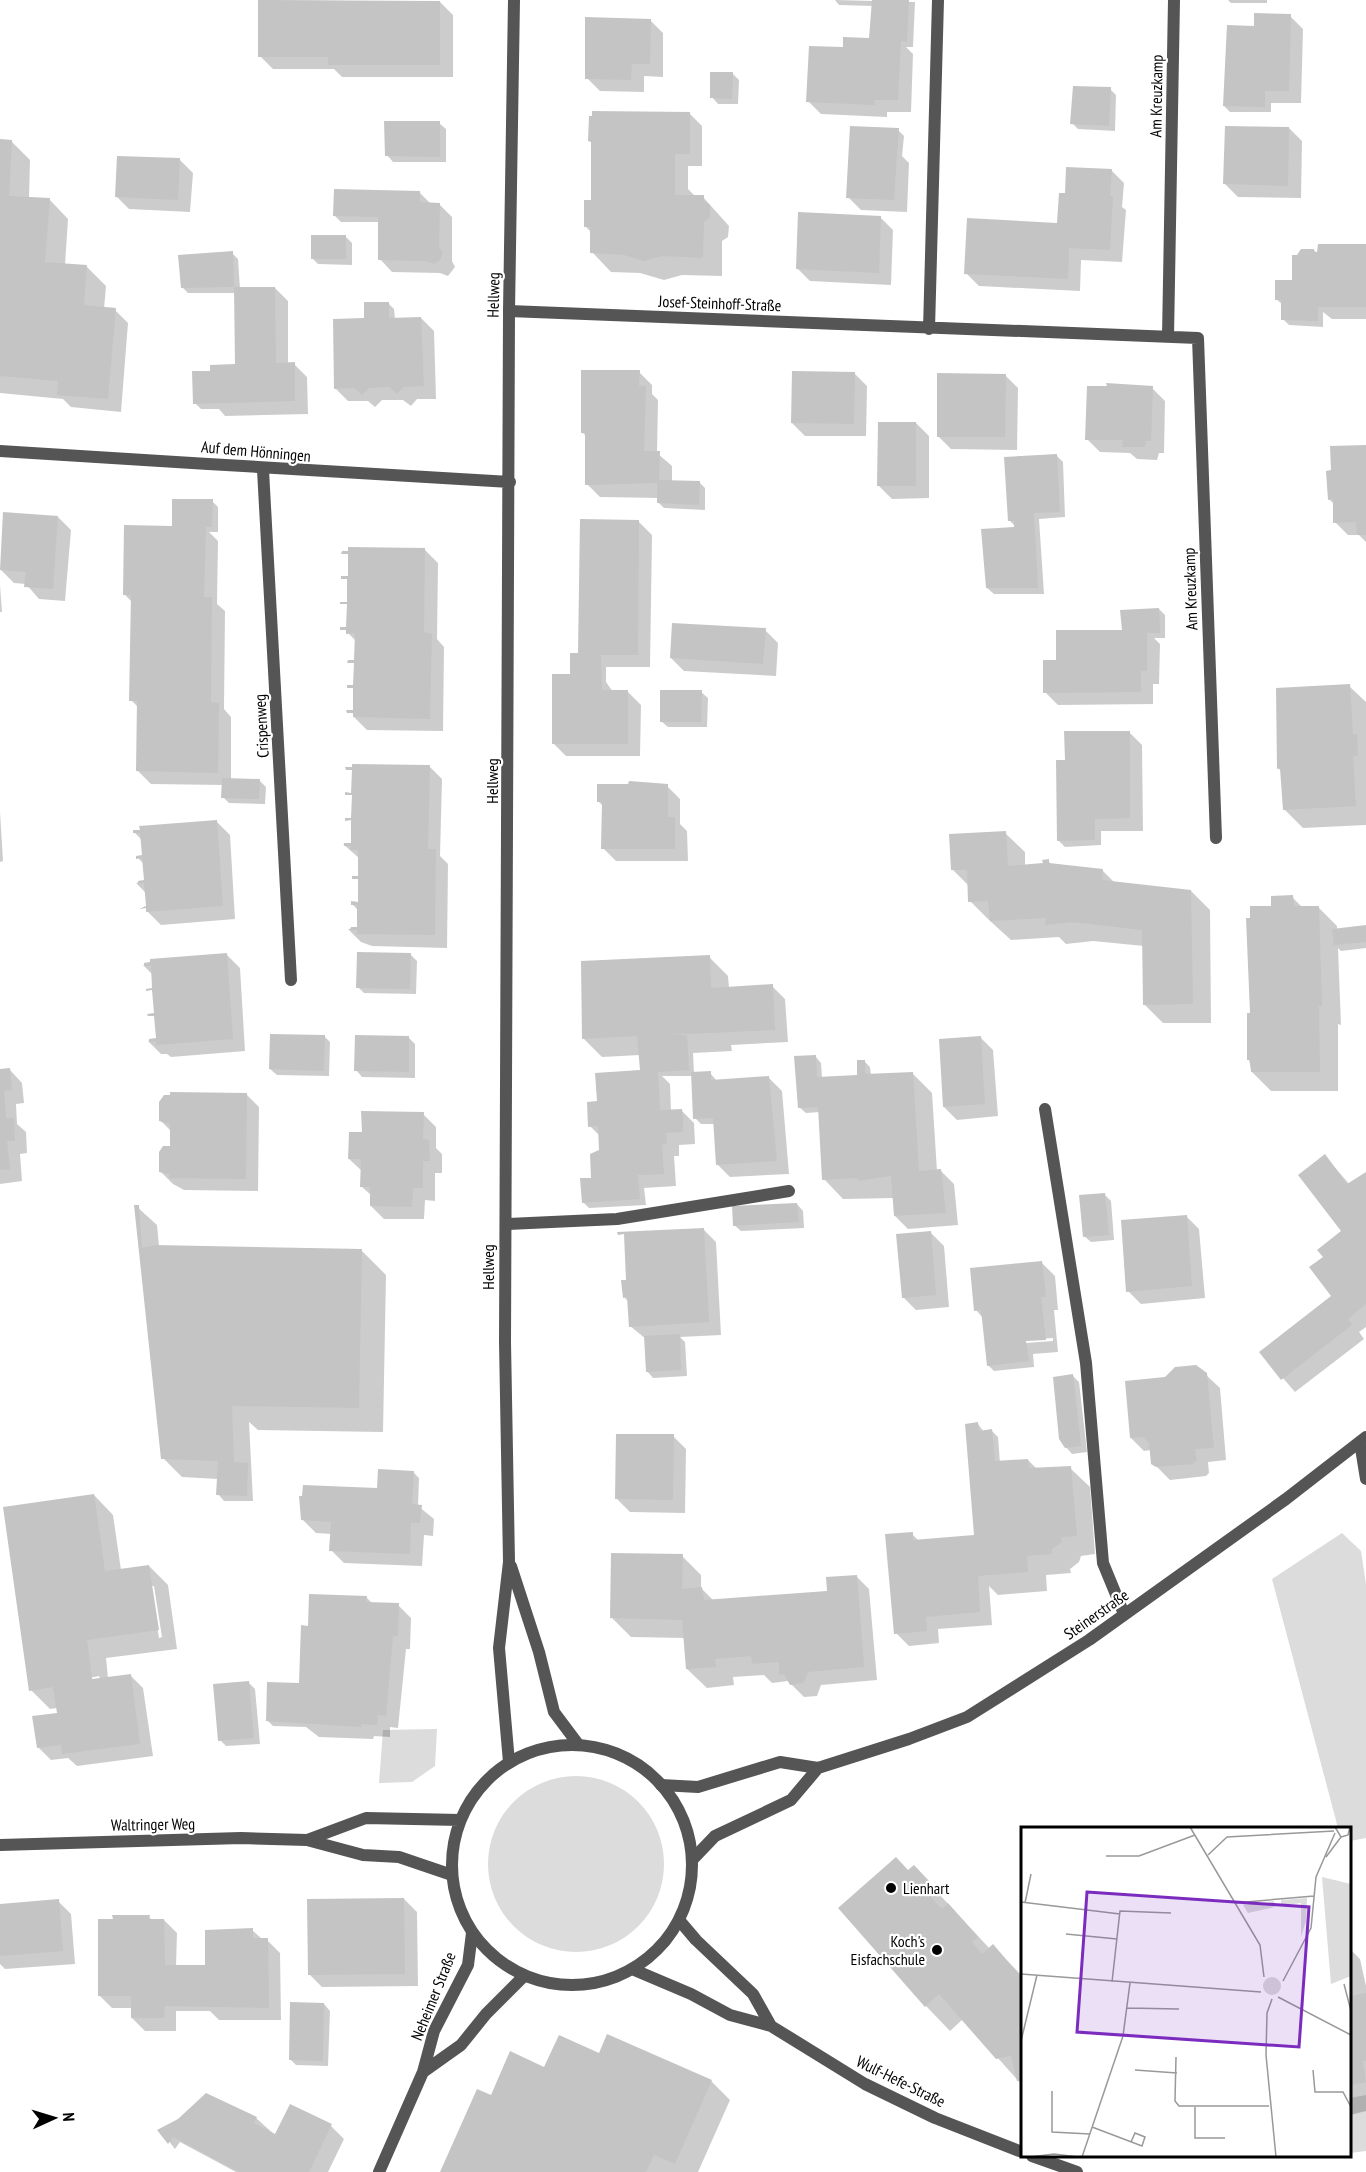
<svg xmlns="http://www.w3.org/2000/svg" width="1366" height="2172" viewBox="0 0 1366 2172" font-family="'PT Sans Narrow',sans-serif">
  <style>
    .grass { fill: #dcdcdc }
    .shadow { fill: #0003; fill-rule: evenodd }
    .building { fill: #c4c4c4 }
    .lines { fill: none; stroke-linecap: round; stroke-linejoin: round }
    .service { stroke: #555; stroke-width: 12 }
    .minor { stroke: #555; stroke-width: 12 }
    .tertiary { stroke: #555; stroke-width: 12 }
    .poi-dot { fill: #000; stroke: #fff; stroke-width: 2 }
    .labels { text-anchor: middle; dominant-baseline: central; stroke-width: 4.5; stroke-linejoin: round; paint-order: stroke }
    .street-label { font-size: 16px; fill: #000; stroke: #fff }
    .poi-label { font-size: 16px; fill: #000; stroke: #fff; text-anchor: start }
    .inset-road { fill: none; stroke: #999; stroke-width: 1.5 }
    .view { fill: #7b2cbf; fill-opacity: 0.15; stroke: #7b2cbf; stroke-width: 3 }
    .inset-edge { fill: none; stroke: #000; stroke-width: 3 }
  </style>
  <rect width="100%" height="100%" fill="#fff"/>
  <path class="grass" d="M1342 1533 1361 1551 1366 1584V1838L1350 1841V1828H1338L1272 1579Z
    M437 1729 435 1766 412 1782 379 1783 383 1730Z
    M488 1864a88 88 0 1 1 176 0a88 88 0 1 1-176 0Z
    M1366 2095V2151L1350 2153V2098Z"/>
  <path class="shadow" d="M260 0 440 2 453 15V77H342L334 69H273L260 56Z
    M835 0 915 2 913 47H906L913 54 911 112H887V117L821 114 808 101 844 48 873 40V6L839 5Z
    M1228 0H1267V3H1231Z
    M1290 16 1303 29 1301 103H1271V112H1230L1224 106 1255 27Z
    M650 20 663 33V77L644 76V92L600 91 587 78Z
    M733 74 739 80 738 104H718L712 97Z
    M1110 89 1116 95 1115 131 1078 129 1072 123Z
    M689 113 702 126V166H688V189L694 195 703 197 729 226 728 237 722 241V276L682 275 664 280 640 273 611 272 592 252V233L585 226 593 202Z
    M439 123 446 129V162H393L387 155Z
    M1289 128 1302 141 1301 198 1238 197 1225 184Z
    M898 130 904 136 902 156 909 163 907 212 861 210 848 197Z
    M0 141H11L30 160 29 199H49L68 219 65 265 87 267 106 286 104 309 115 310 128 323 121 412 71 407 63 399 0 393Z
    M180 160 193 173 190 212 129 209 116 196Z
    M1111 170 1124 183 1122 207 1126 210 1122 262 1081 260 1080 291 979 286 966 273 1059 224 1067 195Z
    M419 192 431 204H439L452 217V261L455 267 448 276 440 273 392 272 380 259V222H341L335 216Z
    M880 217 893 230 891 285 810 281 797 268Z
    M346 237 352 243V265L318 264 312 258Z
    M1366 246V319H1332L1323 312V327L1289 325 1283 319V305L1276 299 1294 281 1314 250 1317 253Z
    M232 253 238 259 240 289 275 288 288 301V364H294L307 377 308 414 225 416 219 409H201L195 403 209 372 236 365V293H188L182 287Z
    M388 303 394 309 395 319 421 318 434 331 436 399H417L411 406 403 400H382L375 407 368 401H348L335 388 368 320Z
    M639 372 652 385V394L658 400 657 453 672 466V482H699L705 488V510L664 508 658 502 659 498 600 497 587 484V437L582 432Z
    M854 373 867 386 866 436H805L792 423Z
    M1005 375 1018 388 1017 450 951 449 938 436Z
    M1152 388 1165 401 1164 453H1159L1157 460 1137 459 1130 453 1100 452 1087 439Z
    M916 423 929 436V498L892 499 879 486Z
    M1366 446V542L1359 535H1348L1335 522 1334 504 1329 499 1333 472Z
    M1056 455 1063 462 1065 517 1039 519 1044 594H994L987 588 1017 528 1009 520Z
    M212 501 218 507V532H209L218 541 217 604 225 611 224 709 231 717V780L260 781 266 787 265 804 229 803 223 797V785L151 784 138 771 139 708 131 700 133 603 125 595 176 528Z
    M58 517 71 530 65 601 39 599 26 584 14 583 1 570Z
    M639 522 652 535 650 667H606V682L613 692H628L641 705 640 756H566L553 743 573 675Z
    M425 550 438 563 437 639 444 647 443 731 367 730 354 717 356 641 348 633Z
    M0 585 2 612H0Z
    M1159 609 1165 615V638H1154L1160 644 1159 684H1153V704L1058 705 1045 692 1058 661 1125 631Z
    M765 630 778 643 776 676 684 671 671 658Z
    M1349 686 1366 702V825L1303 828 1284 809 1282 772 1278 768Z
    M701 692 708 698 707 727H668L661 721Z
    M1129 732 1142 745 1143 831H1101V845L1065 847 1059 841 1066 762Z
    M429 766 442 779 440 856 448 864 447 948 372 946 361 942 348 929 359 928V911L352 904 359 903 360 859 343 844H352Z
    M667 786 680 799V824L687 831 688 861H616L603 848 604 807 598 801Z
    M0 812 3 861 0 862Z
    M217 822 230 835 235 919 161 925 148 912 146 893 136 883 146 881 144 864 137 857H144L142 840 135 833Z
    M1005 833 1025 852V866L1044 865 1048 861 1052 865 1102 870 1115 883 1191 891 1210 910 1211 1023H1163L1144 1004V946L1093 941 1066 944 1059 937 1011 940 989 920 970 901 969 886 953 870Z
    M1292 897 1302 907H1318L1337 926V930L1366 927V948L1341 951 1338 948 1341 1025 1338 1024V1091H1271L1252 1072 1249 1060 1252 1015 1273 907Z
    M227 955 240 968 245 1051 171 1057 167 1054H161L148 1041 157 1039 153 975 143 965Z
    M411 955 417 961 416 994 364 993 358 987Z
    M709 957 728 976 729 988 772 986 785 999 788 1042 731 1045 732 1051 693 1053 694 1073H710L717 1081 769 1078 782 1091 789 1174 730 1177 717 1164 715 1124H701L695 1118 692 1076H662L670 1084 671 1111 681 1110 694 1123 695 1144 679 1145V1156H674L676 1186 644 1188 646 1205 589 1208 583 1202 601 1151 600 1136 590 1126 598 1103 643 1071 640 1055 602 1057 583 1038Z
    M324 1036 330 1042 329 1076 277 1075 270 1069Z
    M980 1037 993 1050 998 1116 957 1120 944 1107Z
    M409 1038 415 1044V1078L362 1077 356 1070Z
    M815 1056 821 1063 822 1078 861 1076 864 1061 870 1067 871 1076 912 1073 932 1093 937 1171H941L954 1184 958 1225 908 1229 895 1216 894 1198 843 1199 824 1179 820 1112 806 1113 799 1107Z
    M10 1070 22 1083 24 1103 16 1104 17 1124 26 1132 27 1153 20 1154 22 1181 0 1184V1071Z
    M246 1094 259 1107 258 1191 184 1190 173 1184 160 1171 171 1148V1131L161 1121Z
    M423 1114 436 1127V1148L442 1154V1173H435V1201L425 1200 424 1219H384L371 1206 372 1196 362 1187V1171L349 1159 363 1133Z
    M1325 1156 1350 1185 1366 1174V1327L1359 1332 1364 1339 1295 1392 1261 1353 1333 1297 1325 1257 1343 1232Z
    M1104 1194 1111 1201 1114 1240 1091 1242 1084 1236Z
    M797 1204 803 1211 804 1228 741 1231 734 1225Z
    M136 1206 157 1225 159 1246 361 1250 386 1275 383 1432 258 1430 249 1422 253 1501H224L218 1494V1479L182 1477 163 1458Z
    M1186 1216 1199 1229 1205 1298 1141 1304 1128 1291Z
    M703 1229 716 1242 721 1335 680 1337 685 1342 687 1376 653 1378 647 1371 646 1339 630 1326 629 1302 624 1297 628 1281Z
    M931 1233 944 1246 949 1307 916 1310 903 1297Z
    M1042 1263 1055 1276 1058 1310H1054L1058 1352 1033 1354 1034 1367 994 1371 988 1365 983 1318 976 1310ZM1053 1338V1341L1026 1343 1023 1340Z
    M1206 1375 1220 1388 1226 1460 1208 1462 1209 1473 1206 1476 1170 1480 1153 1463 1151 1450 1144 1451 1131 1438Z
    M1073 1376 1079 1382 1087 1452 1072 1454 1066 1447Z
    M978 1424 984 1432 992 1431 998 1437 1000 1463 1028 1460 1037 1469 1070 1468 1090 1487 1095 1554 1081 1556 1079 1562 1070 1569 1071 1573 1046 1575 1047 1591 998 1595 989 1586 992 1625 938 1629 939 1643 909 1646 896 1633 912 1534 919 1541 975 1536Z
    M673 1436 686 1449 685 1513 630 1512 617 1499Z
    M413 1472 419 1478 418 1506 434 1519 433 1536 424 1535 422 1566 344 1563 331 1550 332 1534 316 1533 303 1520 379 1490Z
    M94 1495 113 1515 121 1570 149 1566 168 1585 177 1649 106 1658 108 1678 130 1675 143 1688 153 1756 77 1766 68 1758 51 1760 38 1747 58 1714 57 1708 50 1709 31 1690ZM151 1586H154L162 1637 159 1638ZM99 1676 100 1679 80 1680Z
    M682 1556 701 1575V1588L713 1600 829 1593 856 1576 869 1589 877 1680 821 1685 817 1696 804 1697 788 1681 772 1683 764 1675 733 1677 734 1685 707 1688 687 1669 685 1638 631 1637 612 1618Z
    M366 1597 373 1604 398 1605 411 1618 410 1649H406L398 1728 390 1727V1737L374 1736 373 1739 319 1737 306 1727 273 1726 267 1720 301 1687 309 1628Z
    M249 1683 255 1689 260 1744 226 1746 220 1740Z
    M914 1867 990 1949 993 1946 1022 1976V2085L963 2019 950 2031 926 2006 909 1871Z
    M404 1899 417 1912 418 1986 322 1987 309 1974Z
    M58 1901 71 1914 75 1964 5 1969 0 1964V1905Z
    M149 1917 153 1921 164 1920 177 1933 176 1967H204L252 1930 262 1939 267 1940 280 1953 281 2020H219L210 2011H176V2031H145L132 2018V2008H112L99 1995Z
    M1350 1949 1360 1959 1366 1986V2111L1350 2115Z
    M324 2004 330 2011 328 2066 296 2065 290 2059Z
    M599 2055 711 2081 730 2100 698 2172H441L491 2097Z
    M256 2118 276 2136 331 2126 344 2139 328 2172H236L180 2142 175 2149 160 2130Z"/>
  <path class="building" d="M258 0 440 1V65H328V57H258Z
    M872 0H909L907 42 901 41 898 100H874L875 105 806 102 809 46 843 47V37L869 38Z
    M1254 13 1291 14 1289 91H1265V107L1223 106 1227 25 1254 26Z
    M585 17 651 19 650 64H632L631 80 585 79Z
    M710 72H733L732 99 710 98Z
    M1073 86 1111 87 1109 126 1070 124Z
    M592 111 690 112V154H675V195H704V201L710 205V217L704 222 703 258 662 256 644 261 624 255 590 253V227H584V200H591V142L588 141 589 116H592Z
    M384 121H440V157L385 156Z
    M850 126 899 128 894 200 846 198Z
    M1225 126 1289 127 1288 186 1223 184Z
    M0 139 12 140 9 196 50 198 45 262 87 265 84 305 116 308 108 399 57 395 58 381 0 376Z
    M117 156 180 158 178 200 115 197Z
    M1066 167 1112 169 1110 196H1113L1110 250 1069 248 1068 279 964 274 967 218 1057 223 1059 193H1065Z
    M334 189 420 191V202L440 203 439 247 443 253 440 260 434 264 426 261 378 260V217L333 216Z
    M798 212 881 216 879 273 796 269Z
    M311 235H346V259H311Z
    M1318 244H1366V307H1318V321L1281 320V300H1275V280H1292V255H1297L1301 249H1314V252H1317Z
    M233 251 234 287 181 288 178 255Z
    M234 287H275L276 363 295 362V401L193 404 192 371H210V365L235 364Z
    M364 302H389V318L421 317 424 386 404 387 397 394 389 387 369 388 362 395 354 388 334 389 333 319 364 318Z
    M581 370H640L639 386H646L644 451H660L659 480 700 481 699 505 657 503V483L585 485V433H581Z
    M792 371 855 372 854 424 791 423Z
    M937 373 1006 374 1005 437H937Z
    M1106 383 1153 386 1151 441H1146L1145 447H1122L1123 440H1085L1087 386H1107Z
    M878 422H916V486H877Z
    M1366 445V535H1357L1356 522 1333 523V499L1328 500 1326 471 1331 470 1330 446Z
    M1057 454 1060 512 1034 513 1038 588H986L981 529 1014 527V521H1008L1004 457Z
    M172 499H213L212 527H206L204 597H212L211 702 219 703 218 773 136 771 137 701H129L131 595H123L124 525 172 526Z
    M3 512 58 516 53 589 24 587 26 572 0 570Z
    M580 519 639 520 638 655H601L602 690H628V744H552V674H570V653H578Z
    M348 547 425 548 424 632 432 634 430 719 353 717V713H347L346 710H353V688H347V685H353L354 663H347L348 660H354L355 633 346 634V630H340V627H346L347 604H340V602H347V579H341V576H348V554H341L342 551H348Z
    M1159 608 1160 633H1147V671H1141V692L1043 693V660H1056V630H1122L1120 610Z
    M672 623 766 628 763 664 670 658Z
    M1350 684 1353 734H1357L1358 756H1353L1356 806 1283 810 1280 768 1277 769 1276 688Z
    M660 690H702L701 722H660Z
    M1064 731H1130V818L1095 819V840L1057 841 1056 760H1065Z
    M352 764 430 765 428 849H436L435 935 357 934V930H350L351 927H357V905H351V901L358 902V879H352V876H358V850H350L351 846H344V843H351V820L345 821V818H351L352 795H345V792L351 793 352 770H346L345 767H352Z
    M222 778 260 779 259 799 221 798Z
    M629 781 668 784V817H675V849H601L602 802H597V784H628Z
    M217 820 223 906 146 912V908L139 909 146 906 144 883 138 884V881L144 880 142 858 136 859V856L142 855 140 833H133V830H140L139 826Z
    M1006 831 1008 866 1043 863 1042 860 1049 859V863L1103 869 1102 880 1191 890 1193 1004 1143 1005 1142 930 1072 922 1045 925 1046 918 990 921 988 901 968 902 967 870H951L949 834Z
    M1293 895 1294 906H1319L1322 1006H1319L1320 1072H1251L1250 1060H1247V1013H1250L1246 918H1250V906H1271V896Z
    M1366 925V942L1334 945 1332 929Z
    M357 952 411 953 410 989 356 988Z
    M227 953 233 1039 156 1045V1041L149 1042V1039L156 1038 154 1016H148L147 1014 154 1013 152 990 146 991V989L152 988 151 966H144V963L150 962V959Z
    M710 955 711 988 773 984 775 1030 666 1035H687L689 1070 658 1072 660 1110 682 1109 683 1120V1132L666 1133 667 1144H662L664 1174 638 1175 640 1199 582 1203 580 1178H591L590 1154 599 1150 598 1126 588 1127 587 1102 597 1101 595 1073 640 1070 637 1036 582 1039 581 961Z
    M270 1034 325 1035 324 1071 269 1069Z
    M355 1035 409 1036V1072L354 1071Z
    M981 1036 985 1104 943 1107 939 1039Z
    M816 1055 817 1077 857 1075V1060H865V1074L913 1072 919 1171 941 1169 946 1213 894 1216 891 1176 858 1181V1178L822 1180 818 1107 798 1108 794 1056Z
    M10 1068 12 1090 4 1091 6 1118H14L15 1141H7L10 1169 0 1170V1069Z
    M711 1071V1080L769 1076 777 1161 716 1165 713 1118 693 1119 691 1072Z
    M170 1092 247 1093 246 1179 169 1178V1174L159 1172V1152L163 1146H170V1124L159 1121V1102L164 1095H170Z
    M361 1111 424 1112 423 1139 429 1140 430 1161H423V1188H413L412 1207 370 1206V1187H360L361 1159H348L349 1132H362Z
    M1325 1154 1347 1184 1366 1172V1304L1348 1319 1352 1325 1281 1380 1259 1352 1331 1296 1309 1267 1323 1257 1317 1250 1341 1231 1298 1175Z
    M1105 1193 1109 1235 1083 1237 1079 1195Z
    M797 1203 799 1222 733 1226 732 1206Z
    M134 1205H139L142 1248 155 1245 362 1249 359 1408 232 1406 234 1462 248 1463 247 1496 216 1495 218 1461 161 1459Z
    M1187 1215 1192 1286 1126 1292 1121 1220Z
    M704 1228 709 1322 629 1327 627 1297 623 1298 621 1280H626L624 1234 618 1235 617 1232Z
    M931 1231 936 1295 902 1298 896 1234Z
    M1042 1261 1046 1297H1041L1046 1340 1026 1341 1029 1361 987 1366 981 1310 974 1311 970 1268Z
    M680 1334 681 1370 646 1372 644 1336Z
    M1196 1365 1207 1373 1214 1448 1195 1449 1197 1460 1193 1464 1156 1467 1151 1464 1149 1443 1143 1437 1130 1438 1125 1381 1165 1377 1175 1367Z
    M1073 1374 1081 1446 1065 1448 1059 1439 1053 1377Z
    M978 1422 979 1431 992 1429 995 1461 1028 1459 1029 1468 1071 1466 1077 1536 1062 1537 1061 1543 1052 1549V1554L1027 1556 1028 1572 978 1576 980 1612 926 1617 927 1631 894 1634 885 1534 913 1532V1540L974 1535 965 1424Z
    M616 1434H674L673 1500 615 1499Z
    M378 1469 414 1471 412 1504 422 1505 420 1523H411L410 1554 329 1551 331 1522 301 1520 299 1496H302L303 1485 377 1488Z
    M94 1494 105 1571 149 1565 159 1630 87 1640 92 1679 131 1674 140 1744 62 1754 61 1745 37 1748 32 1716 57 1713 53 1687 29 1691 3 1507Z
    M611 1553 683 1554 682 1589 702 1587 704 1600 827 1591 826 1577 857 1575 864 1667 808 1672 804 1683 790 1685 784 1674 779 1675V1662L752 1664 751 1656 715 1659 716 1667 686 1669 682 1620 610 1618Z
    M309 1594 367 1596 366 1602 399 1603 398 1636H393L386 1716 378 1715 377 1725 361 1724V1727L266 1721 267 1682 299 1683 301 1625 308 1626Z
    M249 1681 254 1738 218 1741 213 1684Z
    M896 1857 908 1870 914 1865 930 1882 923 1888 942 1909 948 1903 978 1937 972 1942 982 1954 993 1944 1022 1978V2080L1017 2081 1011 2056 996 2059 939 1994 925 2007 838 1908Z
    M404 1898 405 1974 308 1975 307 1899Z
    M59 1899 63 1951 0 1956V1904Z
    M112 1915H150L149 1919H164L165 1965H205V1930L253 1928V1938H268L269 2008 165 2006 164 2018H131V1996H98V1919H113Z
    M1366 1993V2061H1363L1366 2082 1350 2085V1996Z
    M290 2002 324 2003 323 2061 289 2060Z
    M607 2034 712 2080 675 2164 654 2155 646 2172H440L477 2089 491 2095 510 2051 544 2067 559 2035 599 2053Z
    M206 2093 257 2117 254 2123 275 2134 290 2104 332 2124 309 2172H239L173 2137 168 2144 157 2130 178 2119Z"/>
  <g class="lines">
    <path class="service" d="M1045 1109 1086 1363 1103 1563 1124 1614
      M506 1224 617 1219 789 1191"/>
    <path class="minor" d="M509 311 1198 338 1216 838
      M929 329 938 0
      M1168 337 1174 0
      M0 451C170 461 340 473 510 482
      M263 470 291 980
      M1360 1442 1366 1479
      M511 1566 539 1652 554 1712 578 1744
      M509 1762 499 1648 509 1562 505 1342 509 311 514 0
      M661 1785 698 1787 780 1762 818 1768 909 1739 967 1717 1089 1640 1286 1499 1366 1437
      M692 1860 715 1836 791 1800 818 1768
      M423 2072 461 2045 486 2014 524 1976
      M379 2172 423 2072 434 2031 468 1965 472 1933"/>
    <path class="tertiary" d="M452 1865a120 120 0 1 1 240 0a120 120 0 1 1-240 0Z
      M307 1840 366 1818 460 1820
      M0 1845 241 1838 307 1840 363 1855 399 1857 452 1875
      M679 1920 696 1940 753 1994 771 2026
      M632 1969 691 1994 730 2015 771 2026 865 2084 935 2118 1022 2152
      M1032 2156 1077 2172"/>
  </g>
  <g class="poi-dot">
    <circle cx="891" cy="1888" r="6"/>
    <circle cx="937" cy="1950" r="6"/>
  </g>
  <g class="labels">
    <g class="street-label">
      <text transform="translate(1156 96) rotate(-89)">Am Kreuzkamp</text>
      <text transform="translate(493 295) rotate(-89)">Hellweg</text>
      <text transform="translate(720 303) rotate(2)">Josef-Steinhoff-Straße</text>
      <text transform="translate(256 451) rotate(5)">Auf dem Hönningen</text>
      <text transform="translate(1190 589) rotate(-92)">Am Kreuzkamp</text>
      <text transform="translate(261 726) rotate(-93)">Crispenweg</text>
      <text transform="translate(492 781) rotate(-90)">Hellweg</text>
      <text transform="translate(488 1267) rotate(-90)">Hellweg</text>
      <text transform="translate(1096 1614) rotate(-35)">Steinerstraße</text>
      <text transform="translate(153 1824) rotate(-1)">Waltringer Weg</text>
      <text transform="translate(433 1996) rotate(-68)">Neheimer Straße</text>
      <text transform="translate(901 2081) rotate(26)">Wulf-Hefe-Straße</text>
    </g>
    <g class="poi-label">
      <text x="903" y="1888">Lienhart</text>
      <text x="925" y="1941" text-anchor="end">Koch's<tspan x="925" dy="18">Eisfachschule</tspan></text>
    </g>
  </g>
  <g transform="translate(1021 1827)">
    <rect width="330" height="330" fill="#fff"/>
    <path d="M286 71 285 94 280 110V76L260 79V73ZM253 74 254 80 227 86 222 78ZM242 159a9 9 0 1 1 18 0a9 9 0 1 1-18 0Z" fill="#dcdcdc"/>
    <path d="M301 50 330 57V149L310 157Z" fill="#dcdcdc"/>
    <path class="inset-road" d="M49 0H79M169 0 239 118 243 150M314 0 320 10 327 8 329 0M187 28 206 10 313 4M85 29H118L174 8M305 30 320 10M0 75 99 87M4 76 10 47M213 76 293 69M45 107 96 112M0 147 240 165M262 154 290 101 295 50 314 6M91 155 99 84 150 86M323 157 330 184M257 170 330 208M251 172 246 186 245 228 255 330M106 181 158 182M0 214 16 148M155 230 154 274 158 279H248M114 243 156 246M292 243 294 265H322L330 280M31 264V305L69 307M174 280V311H204M71 300 121 319 124 310 114 306 110 315M9 330 33 327 57 330M61 330 102 209 109 156"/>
    <path class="view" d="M66 65 288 80 278 220 56 205Z"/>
    <rect width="330" height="330" class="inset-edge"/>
  </g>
  <g transform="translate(54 2118) rotate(86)" stroke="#ffffff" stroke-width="4.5" paint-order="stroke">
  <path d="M0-4.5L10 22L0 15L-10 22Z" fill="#000000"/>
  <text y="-9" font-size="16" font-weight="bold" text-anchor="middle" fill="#000000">N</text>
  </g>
</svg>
